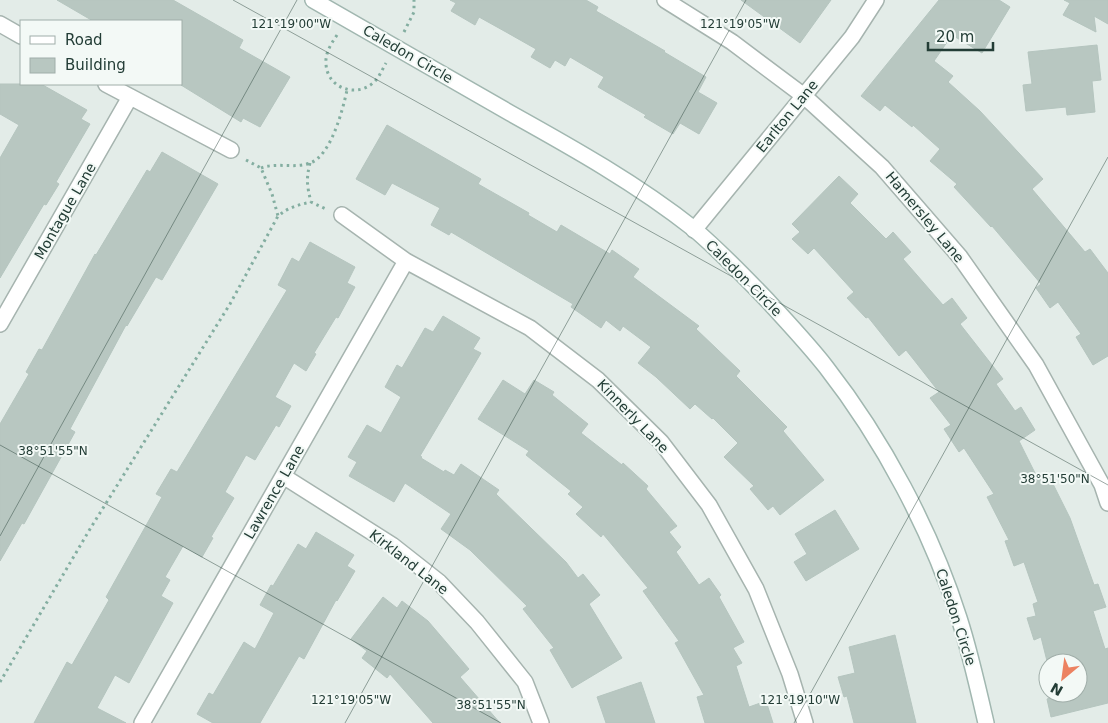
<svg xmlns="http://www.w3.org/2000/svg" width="1108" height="723" viewBox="0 0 1108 723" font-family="'DejaVu Sans',sans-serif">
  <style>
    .building { fill: #b8c7c1; stroke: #b5c5bf }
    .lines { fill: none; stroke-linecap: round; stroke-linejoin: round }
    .street-casing { stroke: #a6b4af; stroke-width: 18 }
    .secondary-casing { stroke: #a1b7b0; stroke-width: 18 }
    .path { stroke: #84aea1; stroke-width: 3; stroke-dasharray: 2.5 4; stroke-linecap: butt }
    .street { stroke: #fff; stroke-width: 15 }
    .secondary { stroke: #fff; stroke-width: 15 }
    .ticks { fill: none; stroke: #233d36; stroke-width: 1; stroke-opacity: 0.45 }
    .labels { text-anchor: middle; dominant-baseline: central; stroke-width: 4; stroke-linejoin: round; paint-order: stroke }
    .street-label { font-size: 14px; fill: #233d36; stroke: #f3f9f6 }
    .ticks-label { font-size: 12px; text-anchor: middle; fill: #233d36; stroke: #f3f9f6; stroke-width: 4; stroke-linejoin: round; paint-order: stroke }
  </style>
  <rect width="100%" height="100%" fill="#e3ece8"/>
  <path class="building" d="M57 0H173L243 40 239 48 290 77 260 127 243 118 241 122 181 85V21H93Z
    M450 0H586L598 7 596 11 665 51 664 52 706 77 698 92 717 103 699 134 680 123 673 134 644 117 646 115 598 87 604 77 570 57 565 66 555 60 550 68 531 57 536 49 506 32 479 17 475 25 451 11 456 3Z
    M741 0H831L800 43Z
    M939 0H999L1010 7 982 53 952 35 934 61 953 76 948 82 980 111 1043 179 1032 189 1085 252 1090 249 1108 273V356L1093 365 1076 337 1081 334 1058 302 1050 308 1036 288 1041 284 992 226 991 227 954 187 957 184 930 161 940 149 913 125 912 127 885 105 880 111 861 96Z
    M1064 0H1108V24L1094 16 1096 32 1063 15 1070 3Z
    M1097 45 1101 80 1092 81 1095 112 1067 115 1066 107 1026 111 1023 85 1032 84 1028 52Z
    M0 84H41L87 110 81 119 90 124 56 182 59 184 46 205 44 204 0 278V158L19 125 0 114Z
    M387 125 481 179 478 184 529 213 528 215 557 232 561 225 610 254 612 250 639 269 633 277 699 326 696 329 740 371 736 376 787 427 783 431 824 480 780 515 773 506 768 510 750 489 754 486 724 457 738 443 713 418 712 419 695 404 690 409 656 377 638 363 651 347 623 326 620 331 606 320 601 328 571 307 573 304 451 232 449 235 431 225 440 208 392 183 385 195 356 179Z
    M162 152 218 184 162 280 156 277 127 326 126 325 70 429 75 432 24 524 22 523 0 561V424L29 374 26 372 39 349 42 350 95 254 96 255 147 170 150 172Z
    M839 176 858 194 850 203 886 239 893 232 911 252 903 259 943 305 952 298 967 318 960 324 1003 379 996 384 1015 411 1021 407 1035 430 1019 441 1037 477 1047 472 1070 518 1094 585 1098 584 1106 607 1093 611 1105 649 1108 648V703L1051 717 1047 699 1056 696 1055 693H1078V663H1048V665L1041 637 1034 640 1027 618 1036 616 1033 604 1038 602 1024 562 1014 566 1005 541 1009 540 987 497 994 494 964 448 959 452 944 429 951 425 930 398 939 392 914 360 906 350 899 356 868 317 866 318 847 298 854 292 814 248 808 254 792 239 800 232 792 224Z
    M310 242 355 267 347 283 355 287 338 318 336 317 314 353 316 354 306 371 294 363 275 397 291 406 279 427 276 425 255 460 246 455 225 492 234 498 211 537 213 538 202 557 183 546 165 577 170 580 161 596 173 603 129 683 115 675 97 708 126 723H34L67 662 72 665 109 600 106 597 162 497 156 494 171 469 177 472 287 290 278 285 292 258 299 262Z
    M443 316 480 338 473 349 481 353 420 456 422 457 421 458 444 472 445 470 454 475 461 464 499 490 496 494 566 562 578 578 583 574 600 595 589 604 622 658 572 688 550 650 554 648 523 609 527 606 470 550 441 529 451 514 405 483 394 502 349 476 357 462 348 457 367 425 381 433 401 397 385 387 397 365 402 368 425 328 433 332Z
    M503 380 525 394 534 380 554 392 552 395 588 424 581 433 622 465 623 463 648 486 646 489 677 526 669 532 681 547 676 552 699 585 709 578 721 595 719 597 744 642 733 648 742 663 736 666 749 707 766 701 773 723H705L697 697 704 695 675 643 679 641 643 591 648 588 603 534 601 537 576 514 583 507 568 494 571 491 526 455 529 451 478 419Z
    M835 510 859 549 806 581 794 562 807 554 795 534Z
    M316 532 354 555 347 566 355 571 337 601 336 600 304 659 299 656 260 723H213L197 714 209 693 213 695 244 642 255 649 274 613 260 605 271 585 273 586 298 544 306 549Z
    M383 597 397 608 402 601 428 621 469 669 460 677 500 723H433L390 674 387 678 362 658 367 651 351 639Z
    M895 635 916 723H854L847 696 844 697 838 677 855 673 849 647Z
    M641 682 655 723H606L597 697Z"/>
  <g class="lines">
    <g class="street-casing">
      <path id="street" d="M665 0 732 42 804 96 882 167 960 257 1036 365 1102 485 1108 503
        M0 24 21 36
        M106 84 231 150
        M342 215 406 261 530 328 598 380 661 442 709 505 756 589 790 674 805 723
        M694 230 852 37 876 0
        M0 324 130 97
        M283 476 392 545 439 582 477 622 525 682 541 723
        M142 723 406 261"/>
    </g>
    <g class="secondary-casing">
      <path id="secondary" d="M313 0C379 38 444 75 510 113 573 148 637 184 694 229 720 251 745 277 768 301 788 323 808 344 826 367 883 440 931 530 959 618 970 652 978 688 986 723"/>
    </g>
    <path class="path" d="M404 32 414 12V0
      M337 35C331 44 325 53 326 64 327 88 356 98 373 83 379 78 382 70 386 63
      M246 160 261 168 272 194 278 216
      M310 163C306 179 307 186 311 202L326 209
      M261 168C277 162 294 169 310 163 331 156 343 109 347 90
      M0 682 90 529 230 304 278 216C289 207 298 205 311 202"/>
    <use href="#street" class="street"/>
    <use href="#secondary" class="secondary"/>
  </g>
  <path class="ticks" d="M233 0 1108 485M0 445 501 723M0 536 297 0M345 723 746 0M794 723 1108 157"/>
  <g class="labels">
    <g class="street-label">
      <text transform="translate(408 54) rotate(30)">Caledon Circle</text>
      <text transform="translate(787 116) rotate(-51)">Earlton Lane</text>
      <text transform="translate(65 211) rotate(-60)">Montague Lane</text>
      <text transform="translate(925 217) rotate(50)">Hamersley Lane</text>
      <text transform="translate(744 278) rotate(45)">Caledon Circle</text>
      <text transform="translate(633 416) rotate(46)">Kinnerly Lane</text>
      <text transform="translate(274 492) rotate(-60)">Lawrence Lane</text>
      <text transform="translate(409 562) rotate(38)">Kirkland Lane</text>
      <text transform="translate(956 617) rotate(72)">Caledon Circle</text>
    </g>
  </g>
  <g class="ticks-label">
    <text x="291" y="28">121°19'00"W</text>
    <text x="740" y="28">121°19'05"W</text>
    <text x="53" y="455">38°51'55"N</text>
    <text x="1055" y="483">38°51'50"N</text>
    <text x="351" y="704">121°19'05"W</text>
    <text x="800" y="704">121°19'10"W</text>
    <text x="491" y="709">38°51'55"N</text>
  </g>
  <rect x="20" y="20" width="162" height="65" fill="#f3f9f6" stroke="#a0aea9"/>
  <rect x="30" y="36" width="25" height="8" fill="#ffffff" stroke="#a0aea9"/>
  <text x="65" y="45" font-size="15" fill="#233d36">Road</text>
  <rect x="30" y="58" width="25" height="15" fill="#b8c7c1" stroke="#a0aea9"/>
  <text x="65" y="70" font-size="15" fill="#233d36">Building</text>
  <g transform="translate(1063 678) rotate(209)"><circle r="24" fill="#f3f9f6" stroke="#a0aea9"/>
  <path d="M0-4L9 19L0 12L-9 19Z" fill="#ec8261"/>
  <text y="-8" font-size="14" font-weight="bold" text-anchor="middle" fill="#233d36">N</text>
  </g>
  <path d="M928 42v8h65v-8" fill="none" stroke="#233d36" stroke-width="2.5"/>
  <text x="936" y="42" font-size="15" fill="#233d36" stroke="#f3f9f6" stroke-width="4" paint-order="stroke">20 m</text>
</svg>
